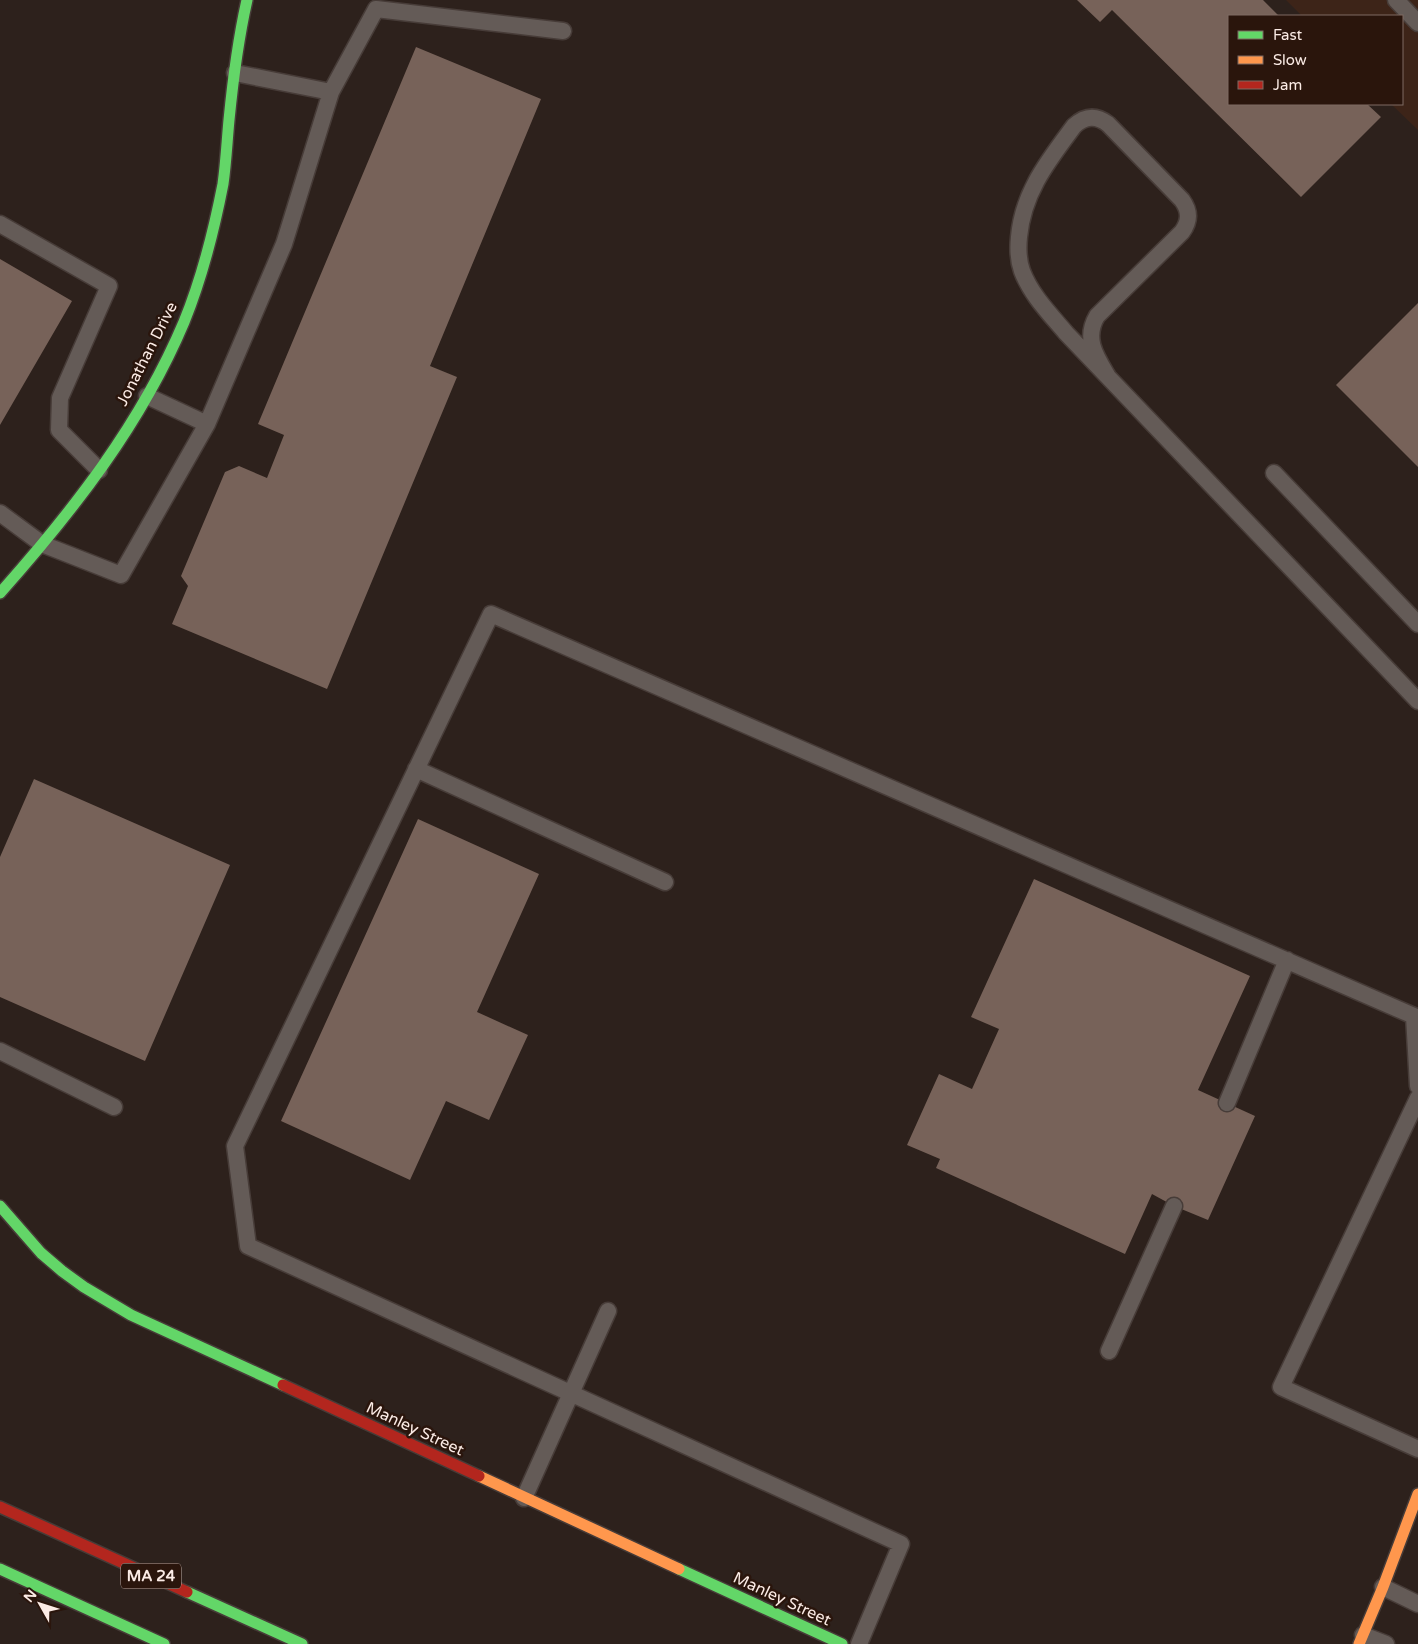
<svg xmlns="http://www.w3.org/2000/svg" width="1418" height="1644" viewBox="0 0 1418 1644" font-family="'Varela Round',sans-serif">
  <style>
    .built { fill: #3d2418 }
    .building { fill: #776259 }
    .lines { fill: none; stroke-linecap: round; stroke-linejoin: round }
    .lane-casing { stroke: #473c38; stroke-width: 19 }
    .fast-casing { stroke: #473c38; stroke-width: 14 }
    .slow-casing { stroke: #473c38; stroke-width: 14 }
    .jam-casing { stroke: #473c38; stroke-width: 14 }
    .lane { stroke: #645b57; stroke-width: 16 }
    .fast { stroke: #63d668; stroke-width: 11 }
    .slow { stroke: #ff974d; stroke-width: 11 }
    .jam { stroke: #b3261e; stroke-width: 11 }
    .labels { text-anchor: middle; dominant-baseline: central; stroke-width: 5; stroke-linejoin: round; paint-order: stroke }
    .shield { fill: #2a150c; stroke: #bcaba4; stroke-width: 1 }
    .shield-label { font-size: 15px; font-weight: bold; fill: #fbebe5 }
    .street-label { font-size: 16px; fill: #fbebe5; stroke: #2a150c }
  </style>
  <rect width="100%" height="100%" fill="#2d211c"/>
  <path class="built" d="M1286 0H1418V130L1391 104H1402V16H1302Z"/>
  <path class="building" d="M1077 0H1263L1279 16H1229V104H1367L1381 117 1301 197 1112 10 1100 22Z
    M416 47 541 99 430 366 457 377 327 689 172 624 188 586 181 576 225 472 239 466 267 478 284 435 258 424Z
    M0 259 72 301 0 425Z
    M1418 303V467L1336 385Z
    M34 779 230 865 145 1061 0 997V857Z
    M418 819 539 874 477 1012 528 1035 489 1120 446 1101 410 1180 281 1121Z
    M1034 879 1250 976 1198 1090 1255 1116 1208 1220 1174 1206 1152 1194 1125 1254 936 1168 940 1159 907 1145 939 1074 972 1089 999 1029 971 1017Z"/>
  <g class="lines">
    <g class="lane-casing">
      <path id="lane" d="M1396 0 1418 23
        M235 73 331 92 376 9 563 31
        M0 224 109 286 60 398 59 430 99 470
        M1107 375C1095 355 1084 338 1097 316L1182 232C1190 221 1190 211 1182 200L1108 124C1096 115 1085 116 1074 126 1048 161 1023 192 1019 237 1018 247 1018 260 1022 271 1031 295 1050 314 1066 333L1418 701
        M147 396 207 424
        M1274 473 1418 624
        M0 513 42 544 121 575 207 424 284 244 331 92
        M416 769 665 882
        M0 1051 114 1107
        M1418 1098 1281 1387 1418 1449
        M1227 1103 1287 960
        M1109 1351 1174 1206
        M524 1498 608 1311
        M1383 1587 1418 1604
        M1363 1635 1386 1644
        M859 1644 901 1544 248 1246 235 1146 491 614 1414 1016 1418 1086"/>
    </g>
    <g class="fast-casing">
      <path id="fast" d="M0 593C73 511 141 424 184 322 202 278 214 230 223 184 226 163 227 141 229 120 233 79 238 40 247 0
        M0 1206 41 1253 62 1271 84 1287 131 1315 283 1385
        M0 1569 164 1644
        M679 1569 842 1644
        M187 1592 302 1644"/>
    </g>
    <g class="slow-casing">
      <path id="slow" d="M479 1476 679 1569
        M1359 1644 1383 1587 1418 1494"/>
    </g>
    <g class="jam-casing">
      <path id="jam" d="M283 1385 479 1476
        M0 1507 187 1592"/>
    </g>
    <use href="#lane" class="lane"/>
    <use href="#fast" class="fast"/>
    <use href="#slow" class="slow"/>
    <use href="#jam" class="jam"/>
  </g>
  <g class="labels">
    <rect class="shield" x="121" y="1563.5" width="60" height="25" rx="4"/>
    <g class="shield-label">
      <text x="151" y="1576">MA 24</text>
    </g>
    <g class="street-label">
      <text transform="translate(147 354) rotate(-63)">Jonathan Drive</text>
      <text transform="translate(415 1429) rotate(25)">Manley Street</text>
      <text transform="translate(782 1599) rotate(25)">Manley Street</text>
    </g>
  </g>
  <rect x="1228" y="15" width="175" height="90" fill="#2a150c" stroke="#7e6b63"/>
  <rect x="1238" y="31" width="25" height="8" fill="#63d668" stroke="#7e6b63"/>
  <text x="1273" y="40" font-size="15" fill="#fbebe5">Fast</text>
  <rect x="1238" y="56" width="25" height="8" fill="#ff974d" stroke="#7e6b63"/>
  <text x="1273" y="65" font-size="15" fill="#fbebe5">Slow</text>
  <rect x="1238" y="81" width="25" height="8" fill="#b3261e" stroke="#7e6b63"/>
  <text x="1273" y="90" font-size="15" fill="#fbebe5">Jam</text>
  <g transform="translate(40 1604) rotate(309)" stroke="#2a150c" stroke-width="4" paint-order="stroke">
  <path d="M0-4L9 19L0 12L-9 19Z" fill="#fbebe5"/>
  <text y="-8" font-size="14" font-weight="bold" text-anchor="middle" fill="#fbebe5">N</text>
  </g>
</svg>
